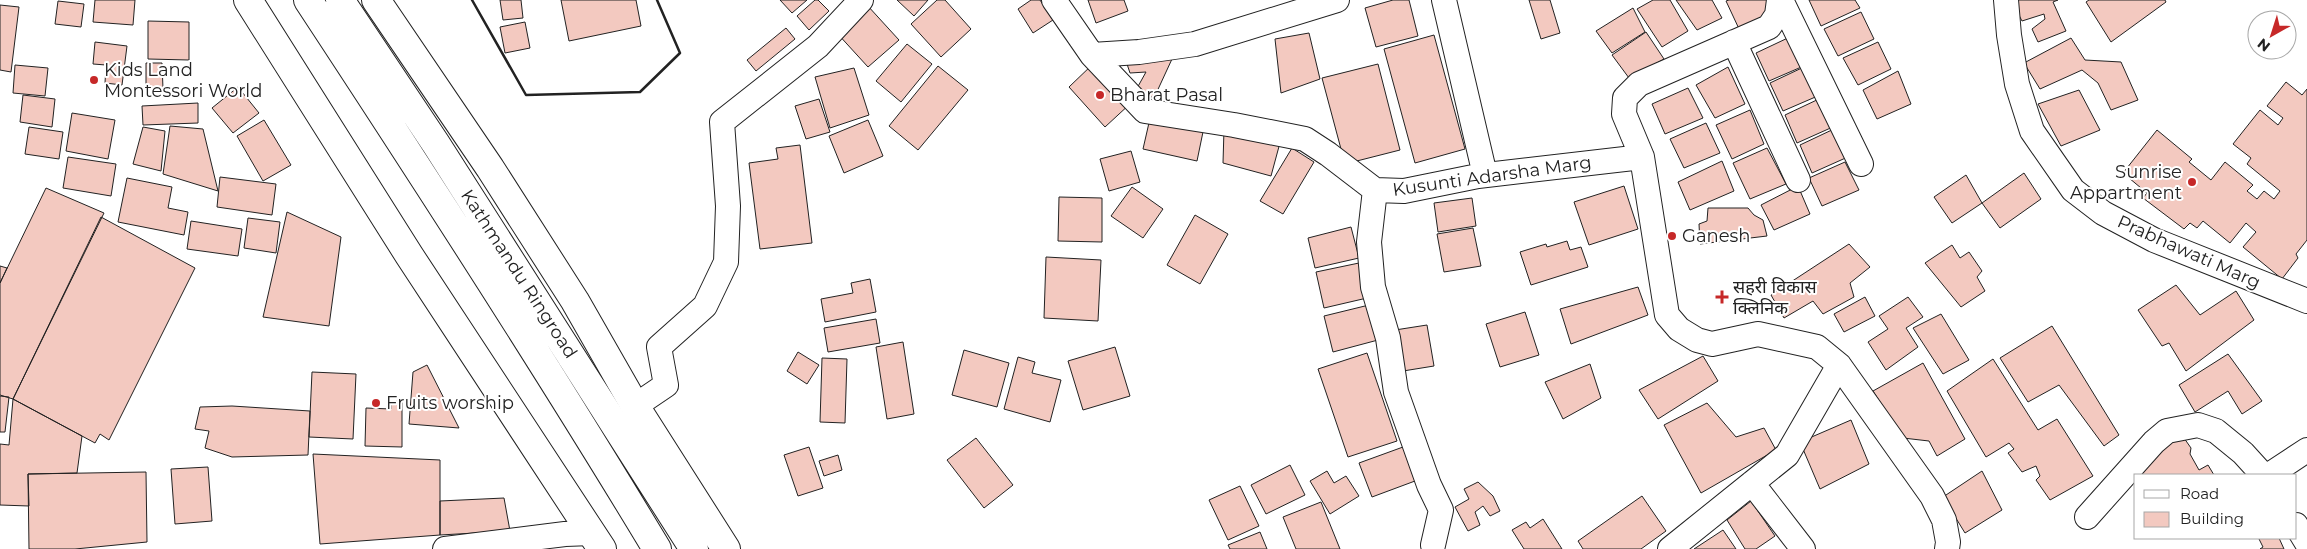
<svg xmlns="http://www.w3.org/2000/svg" width="2307" height="549" viewBox="0 0 2307 549" font-family="Montserrat,'Noto Sans Devanagari',sans-serif">
  <style>
    .building { fill: #f3c9c0; stroke: #222 }
    .lines { fill: none; stroke-linecap: round; stroke-linejoin: round }
    .street-casing { stroke: #222; stroke-width: 26 }
    .primary-casing { stroke: #222; stroke-width: 30 }
    .highway-casing { stroke: #222; stroke-width: 30 }
    .street { stroke: #fff; stroke-width: 24 }
    .primary { stroke: #fff; stroke-width: 28 }
    .highway { stroke: #fff; stroke-width: 28 }
    .wall { stroke: #222; stroke-width: 2.5 }
    .poi-dot { fill: #c62828; stroke: #fff; stroke-width: 2 }
    .labels { text-anchor: middle; dominant-baseline: central; stroke-width: 4; stroke-linejoin: round; paint-order: stroke }
    .poi-label { font-size: 18px; fill: #222; stroke: #fff; text-anchor: start }
    .street-label { font-size: 18px; fill: #222; stroke: #fff }
  </style>
  <rect width="100%" height="100%" fill="#fff"/>
  <path class="building" d="M95 0H135L133 25 93 22Z
    M500 0H521L523 18 503 20Z
    M561 0H636L641 26 569 41Z
    M780 0H807L792 13Z
    M815 0H818L829 11 809 30 797 16Z
    M897 0H928L914 16Z
    M937 0H945L971 29 941 57 911 24Z
    M1031 0H1040L1053 20 1033 33 1018 9Z
    M1088 0H1124L1128 11 1096 23Z
    M1393 0H1409L1418 36 1376 47 1365 8Z
    M1529 0H1550L1560 33 1541 39Z
    M1653 0H1670L1688 31 1662 47 1637 9Z
    M1676 0H1712L1722 18 1697 30Z
    M1729 0H1767L1773 17 1740 31 1726 1Z
    M1809 0H1855L1860 8 1821 26Z
    M2011 0H2058L2053 2 2066 31 2038 42 2032 29 2045 19 2044 14 2022 21Z
    M2089 0H2165L2166 2 2111 42 2086 2Z
    M58 1 84 4 81 27 55 24Z
    M0 5 19 7 11 72 0 70Z
    M867 5 899 40 868 67 836 32Z
    M1633 8 1645 32 1612 53 1596 31Z
    M1861 12 1874 39 1838 56 1824 29Z
    M148 21 189 22V60L148 59Z
    M525 22 530 48 505 53 500 27Z
    M786 28 795 39 756 71 747 60Z
    M1646 32 1664 59 1629 78 1612 55Z
    M1309 33 1320 79 1281 93 1275 39Z
    M1434 35 1465 149 1415 163 1384 49Z
    M1792 36 1806 65 1769 81 1756 53Z
    M2071 38 2085 60 2121 62 2138 100 2111 110 2098 83 2082 70 2040 89 2024 63Z
    M95 42 127 46 122 85 105 83 106 65 93 64Z
    M1878 42 1891 69 1858 85 1843 58Z
    M907 44 932 64 901 102 876 81Z
    M1172 59 1154 98 1136 90 1146 72 1130 73 1126 61Z
    M146 63H162L163 89H146Z
    M1094 63 1131 103 1105 127 1069 87Z
    M1378 64 1400 150 1345 164 1322 78Z
    M15 65 48 68 45 96 13 93Z
    M938 66 968 90 918 150 889 126Z
    M1806 66 1820 95 1783 111 1770 83Z
    M1728 67 1745 104 1715 118 1696 85Z
    M854 68 869 115 830 128 815 77Z
    M1898 71 1911 104 1877 119 1863 90Z
    M2286 82 2302 95 2307 89V240L2296 254 2298 258 2282 279 2243 247 2256 232 2246 223 2230 243 2203 221 2197 228 2190 223 2184 229 2143 198 2147 193 2123 173 2157 130 2192 159 2189 162 2211 180 2225 162 2253 185 2247 191 2257 199 2264 191 2274 199 2280 191 2247 164 2251 158 2233 144 2260 110 2278 125 2283 118 2267 106Z
    M238 87 259 113 233 133 212 108Z
    M1688 88 1703 118 1665 134 1652 104Z
    M2079 90 2100 130 2061 146 2038 104Z
    M23 95 55 99 52 127 20 122Z
    M1821 98 1835 126 1797 143 1785 115Z
    M819 99 830 132 806 139 795 106Z
    M198 103V123L143 125 142 106Z
    M1750 110 1764 144 1732 159 1716 125Z
    M72 113 115 120 108 159 66 151Z
    M1151 114 1204 127 1197 161 1143 149Z
    M264 120 291 165 263 181 237 136Z
    M868 120 883 156 844 173 829 136Z
    M1706 123 1720 153 1684 168 1670 139Z
    M170 126 203 129 218 191 163 174Z
    M29 127 63 132 59 159 25 154Z
    M143 127 165 131 161 171 133 164Z
    M1836 128 1850 156 1812 173 1800 145Z
    M1224 129 1281 139 1271 176 1223 163Z
    M800 145 812 243 760 249 749 163 778 159 776 148Z
    M1292 148 1314 162 1283 214 1260 201Z
    M1767 148 1786 184 1750 199 1733 163Z
    M1131 151 1140 182 1109 191 1100 159Z
    M68 157 116 164 111 196 63 188Z
    M1722 161 1734 191 1690 210 1678 182Z
    M1845 162 1859 190 1822 206 1809 178Z
    M2024 173 2041 199 2000 228 1982 203Z
    M1966 175 1982 203 1952 223 1934 197Z
    M220 177 276 184 272 215 217 207Z
    M127 178 172 187 168 208 188 212 184 235 118 222Z
    M1624 186 1638 229 1589 245 1574 202Z
    M1798 186 1810 214 1774 230 1761 205Z
    M1132 187 1163 209 1143 238 1111 216Z
    M46 188 104 213 13 399 0 395V283Z
    M1059 197 1102 198V242L1058 241Z
    M1472 198 1476 226 1438 232 1434 203Z
    M1708 208H1748L1754 215 1763 220 1767 236 1700 244 1699 224 1707 221Z
    M287 212 341 237 329 326 263 317Z
    M1195 215 1228 234 1200 284 1167 265Z
    M101 217 195 268 109 440 100 434 95 443 13 399Z
    M248 218 280 222 276 253 244 248Z
    M191 221 242 229 238 256 187 249Z
    M1351 227 1359 258 1315 268 1308 238Z
    M1473 228 1481 266 1444 272 1437 234Z
    M1567 241 1570 250 1581 247 1588 267 1531 285 1520 252 1546 244 1547 247Z
    M1849 244 1870 267 1850 283 1854 297 1823 314 1813 301 1784 318 1771 295Z
    M1952 245 1960 258 1969 252 1982 271 1977 277 1985 291 1961 307 1925 263Z
    M1046 257 1101 260 1098 321 1044 318Z
    M1359 263 1367 298 1324 308 1316 272Z
    M0 266 7 268 0 283Z
    M870 279 876 312 825 322 821 299 853 293 851 283Z
    M2176 285 2200 315 2236 291 2254 320 2186 371 2169 343 2162 346 2138 310Z
    M1638 287 1648 315 1571 344 1560 309Z
    M1865 297 1875 316 1844 332 1834 314Z
    M1908 297 1923 317 1906 328 1918 347 1886 370 1868 342 1888 329 1879 316Z
    M1369 305 1378 340 1333 352 1324 316Z
    M1525 312 1539 355 1500 367 1486 324Z
    M1941 314 1969 360 1943 374 1913 328Z
    M876 319 880 343 828 352 824 328Z
    M1427 325 1434 366 1403 371 1395 330Z
    M2052 326 2119 435 2104 446 2059 385 2028 402 2000 358Z
    M903 342 914 414 887 419 876 347Z
    M1115 347 1130 396 1083 410 1068 361Z
    M964 350 1009 363 997 407 952 395Z
    M798 352 819 365 807 384 787 371Z
    M1367 353 1397 441 1348 457 1318 369Z
    M2228 354 2262 401 2242 414 2228 391 2195 412 2179 385Z
    M1703 356 1718 381 1658 419 1639 390Z
    M1018 357 1035 362 1032 373 1061 380 1050 422 1004 409Z
    M822 358 847 359 845 423 820 422Z
    M1993 359 2038 430 2057 419 2093 476 2050 500 2036 480 2040 476 2036 466 2022 472 2008 453 2014 449 2009 443 1986 457 1947 391Z
    M1923 363 1965 439 1937 456 1929 441 1903 438 1873 391Z
    M1590 364 1601 398 1563 419 1545 382Z
    M427 365 459 428 409 424 413 372Z
    M312 372 356 374 353 439 309 437Z
    M0 396 9 397 5 432H0Z
    M13 399 82 436 77 473 28 474 29 506 0 505V444L9 445Z
    M391 401H402V447L365 446 366 408 391 409Z
    M1707 403 1736 437 1764 428 1776 450 1701 493 1664 425Z
    M232 406 310 411 308 455 232 457 205 448 209 431 195 429 200 407Z
    M1851 420 1869 464 1820 489 1800 442Z
    M976 438 1013 485 984 508 947 460Z
    M2179 438H2184L2191 448 2190 454 2199 470 2208 465 2214 475H2139L2144 456Z
    M809 447 823 488 798 496 784 455Z
    M1403 447 1415 481 1372 497 1359 463Z
    M313 454 440 460V535L320 544Z
    M838 455 842 470 824 476 819 461Z
    M1290 465 1305 495 1266 514 1251 485Z
    M208 467 212 521 175 524 171 469Z
    M1327 471 1334 483 1346 476 1359 496 1330 514 1310 481Z
    M1982 471 2002 510 1965 533 1943 497Z
    M146 472 147 542 75 549H29L28 474Z
    M1478 482 1493 496 1500 511 1490 516 1483 506 1475 512 1480 525 1468 531 1455 507 1469 499 1464 489Z
    M1240 486 1259 526 1228 540 1209 500Z
    M1642 496 1666 531 1641 549H1583L1578 541Z
    M504 498 510 531 440 535V501Z
    M1751 501 1775 536 1756 549H1745L1727 520Z
    M1321 502 1340 549H1296L1283 517Z
    M1543 519 1562 549H1524L1512 530 1526 522 1530 528Z
    M1723 530 1736 549H1694Z
    M1260 532 1267 549H1230L1228 545Z
    M2261 538H2279L2284 549H2260L2263 547 2259 539Z"/>
  <g class="lines">
    <g class="street-casing">
      <path id="street" d="M1054 0 1092 55 1145 111 1234 125 1305 139 1328 154 1375 190 1404 191 1478 176 1642 157
        M1444 0 1485 175
        M1779 0 1777 15 1769 27 1639 84 1625 98 1624 114 1642 157 1667 315 1679 329 1697 340 1712 344 1758 334 1817 347 1839 365 1932 496 1944 520 1948 542 1947 549
        M1781 0 1861 164
        M2006 0 2009 35 2017 84 2032 131 2073 190 2103 213 2154 240 2307 301
        M1734 42 1798 180
        M1092 55 1139 52 1195 44 1337 0
        M1375 190 1369 242 1373 287 1388 338 1396 392 1429 485 1441 510 1433 545
        M635 406 666 385 659 347 705 306 726 262 728 206 722 122 818 46 861 0
        M2269 475 2307 450
        M1752 483 1803 549
        M2087 517 2154 442 2167 431 2198 425 2216 431 2243 453 2263 475
        M2296 525 2307 543
        M445 549 565 534 592 533
        M1670 549 1787 455 1839 365"/>
    </g>
    <g class="primary-casing">
      <path id="primary" d="M248 0 409 255 602 549
        M376 0 490 168 575 301 635 406 726 549"/>
    </g>
    <g class="highway-casing">
      <path id="highway" d="M308 0C427 181 545 363 657 549
        M340 0 436 144 694 549"/>
    </g>
    <use href="#street" class="street"/>
    <use href="#primary" class="primary"/>
    <use href="#highway" class="highway"/>
    <path class="wall" d="M472 0 526 95 640 92 680 53 657 0"/>
  </g>
  <g class="poi-dot">
    <circle cx="94" cy="80" r="5"/>
    <circle cx="1100" cy="95" r="5"/>
    <circle cx="2192" cy="182" r="5"/>
    <circle cx="1672" cy="236" r="5"/>
    <path d="M1719.5 289.5h5v5h5v5h-5v5h-5v-5h-5v-5h5z"/>
    <circle cx="376" cy="403" r="5"/>
  </g>
  <g class="labels">
    <g class="poi-label">
      <text x="104" y="70">Kids Land<tspan x="104" dy="21">Montessori World</tspan></text>
      <text x="1110" y="95">Bharat Pasal</text>
      <text x="2182" y="172" text-anchor="end">Sunrise<tspan x="2182" dy="21">Appartment</tspan></text>
      <text x="1682" y="236">Ganesh</text>
      <text x="1733" y="287">सहरी विकास<tspan x="1733" dy="21">क्लिनिक</tspan></text>
      <text x="386" y="403">Fruits worship</text>
    </g>
    <g class="street-label">
      <text transform="translate(1492 176) rotate(-8)">Kusunti Adarsha Marg</text>
      <text transform="translate(2189 252) rotate(24)">Prabhawati Marg</text>
      <text transform="translate(519 274) rotate(57)">Kathmandu Ringroad</text>
    </g>
  </g>
  <rect x="2134" y="474" width="162" height="65" fill="#ffffff" stroke="#a7a7a7"/>
  <rect x="2144" y="490" width="25" height="8" fill="#ffffff" stroke="#a7a7a7"/>
  <text x="2180" y="499" font-size="15" fill="#222222">Road</text>
  <rect x="2144" y="512" width="25" height="15" fill="#f3c9c0" stroke="#a7a7a7"/>
  <text x="2180" y="524" font-size="15" fill="#222222">Building</text>
  <g transform="translate(2272 35) rotate(219)"><circle r="24" fill="#ffffff" stroke="#a7a7a7"/>
  <path d="M0-4L9 19L0 12L-9 19Z" fill="#c62828"/>
  <text y="-8" font-size="14" font-weight="bold" text-anchor="middle" fill="#222222">N</text>
  </g>
</svg>
